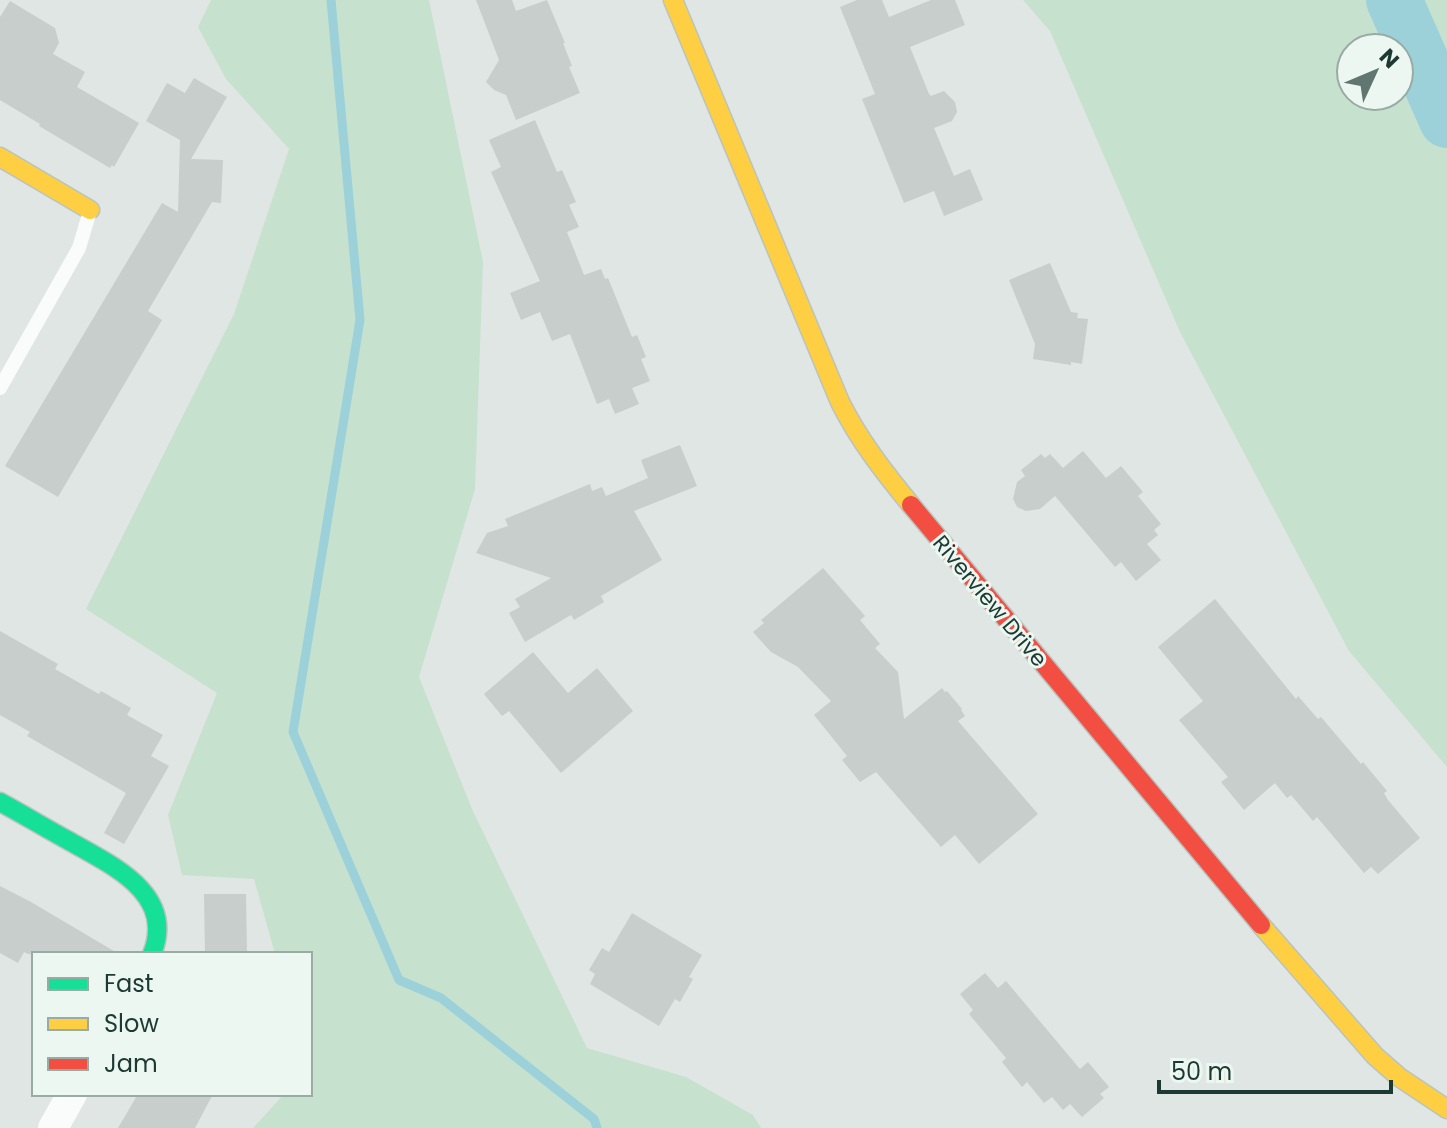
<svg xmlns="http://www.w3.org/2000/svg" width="1447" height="1128" viewBox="0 0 1447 1128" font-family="Poppins,sans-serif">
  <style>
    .green { fill: #c7e1cf; fill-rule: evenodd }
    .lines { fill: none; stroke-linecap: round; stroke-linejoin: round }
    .stream { stroke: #9cd1d9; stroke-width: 9 }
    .river { stroke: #9cd1d9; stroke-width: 56 }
    .building { fill: #c7cecb }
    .fast-casing { stroke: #b9c3bf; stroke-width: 21 }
    .slow-casing { stroke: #b9c3bf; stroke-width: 21 }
    .jam-casing { stroke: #b9c3bf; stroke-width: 21 }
    .lane { stroke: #fafbfb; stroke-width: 14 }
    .street { stroke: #fafbfb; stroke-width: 30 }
    .fast { stroke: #16e098; stroke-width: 18 }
    .slow { stroke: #ffcf43; stroke-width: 18 }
    .jam { stroke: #f24e42; stroke-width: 18 }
    .labels { text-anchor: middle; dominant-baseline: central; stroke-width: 6; stroke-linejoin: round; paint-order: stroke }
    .street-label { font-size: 22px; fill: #1d3a32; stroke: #ecf7f1 }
  </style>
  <rect width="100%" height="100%" fill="#e0e6e3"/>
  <path class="green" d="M211 0H429L483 262 475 489 419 677 472 809 587 1048 686 1077 753 1115 761 1128H253L284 1094H310V954H275L254 879 182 875 168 815 217 693 86 609 234 314 289 149 226 79 198 27Z
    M1023 0H1447V767L1349 651 1180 332 1050 31ZM1351 48H1399V96H1351Z"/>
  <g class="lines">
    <path class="stream" d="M331 0 360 320 293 732 399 980 441 998 594 1119 597 1128"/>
    <path class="river" d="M1394 0 1447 120"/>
  </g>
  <path class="building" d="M476 0H512L516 11 547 0 565 43H563L572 66 569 67 580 93 516 120 506 95 494 90 486 82 499 60Z
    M857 0H882L889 17 931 0H955L965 25 910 47 929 94 931 96 944 91 955 102 957 112 952 121 934 128 954 176 970 169 983 200 944 216 934 191 904 203 862 99 875 94 840 7Z
    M10 1 55 28 59 43 53 54 85 72 77 87 139 123 114 167 112 165 110 168 39 126 40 124 0 100V17Z
    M194 78 227 97 191 159 223 160 221 203 212 202 148 311 162 320 58 497 5 466 162 203 178 212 180 140 146 121 167 83 185 93Z
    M535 120 557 172 562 170 576 202 569 205 579 227 567 232 584 275 601 269 605 279 608 278 632 337 637 335 646 357 641 359 650 381 632 388 639 404 615 414 609 399 597 404 570 334 552 341 540 312 521 320 510 293 540 281 491 172 501 167 489 140Z
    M1050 263 1071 312 1078 313 1077 318 1088 319 1082 364 1071 362V365L1033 359 1035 344 1009 280Z
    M680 445 697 486 634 511 662 560 601 596 604 602 574 620 571 615 525 642 509 613 520 607 515 599 551 578 476 553 487 533 508 526 505 519 590 484 592 491 602 487 606 496 648 478 641 460Z
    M1083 451 1106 478 1121 466 1143 492 1138 496 1161 524 1154 530 1158 535 1147 544 1161 560 1136 581 1121 562 1115 567 1055 496 1040 509 1026 511 1017 507 1013 499 1017 482 1025 476 1021 470 1041 454 1045 458 1050 454 1063 468Z
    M823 568 865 616 860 620 880 644 875 648 898 672 904 719 942 688 945 692 947 691 962 709 961 710 965 716 958 721 1038 814 979 864 955 835 941 847 876 772 860 782 842 760 847 756 814 715 831 701 798 667 771 652 753 632 764 623 761 620Z
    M1215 599 1296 699 1298 696 1318 719 1321 717 1361 764 1363 762 1387 791 1384 793 1388 800 1420 838 1378 874 1371 867 1364 873 1317 817 1313 821 1291 795 1287 798 1275 783 1244 810 1221 782 1228 777 1179 720 1203 701 1158 647Z
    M0 631 58 664 55 669 99 694 101 691 131 708 127 715 163 735 151 756 169 766 124 844 104 833 126 793 27 736 30 732 0 715Z
    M533 652 568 693 597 668 633 711 561 773 509 711 502 716 484 694Z
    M0 886 31 902 119 954H28L24 952 18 963 0 953Z
    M204 894H246L247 954H205Z
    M632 913 702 955 689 977 693 979 680 1002 675 999 659 1026 590 984 595 974 589 970 602 948 609 952Z
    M985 973 998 988 1006 981 1080 1069 1088 1062 1109 1087 1100 1094 1104 1098 1082 1117 1070 1104 1063 1110 1052 1097 1044 1103 1027 1082 1022 1087 1002 1062 1006 1058 969 1014 973 1010 960 994Z
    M138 1094H213L195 1128H118Z"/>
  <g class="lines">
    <g class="fast-casing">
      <path id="fast" d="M0 802C24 815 47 829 71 842 113 866 176 894 152 954"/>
    </g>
    <g class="slow-casing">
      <path id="slow" d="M673 0 840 402C859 440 884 472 911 505
        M0 157 90 210
        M1261 925 1375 1056 1399 1077 1447 1109"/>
    </g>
    <g class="jam-casing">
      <path id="jam" d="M911 505 1261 925"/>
    </g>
    <path class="lane" d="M0 388 79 248 90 211"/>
    <path class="street" d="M53 1128 72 1094"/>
    <use href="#fast" class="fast"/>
    <use href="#slow" class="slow"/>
    <use href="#jam" class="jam"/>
  </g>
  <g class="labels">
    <g class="street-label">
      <text transform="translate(990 601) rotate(50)">Riverview Drive</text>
    </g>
  </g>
  <rect x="32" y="952" width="280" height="144" fill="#ecf7f1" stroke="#99aba5" stroke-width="2"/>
  <rect x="48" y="978" width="40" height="12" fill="#16e098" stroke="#99aba5" stroke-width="2"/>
  <text x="104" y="992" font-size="24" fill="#1d3a32">Fast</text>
  <rect x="48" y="1018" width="40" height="12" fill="#ffcf43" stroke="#99aba5" stroke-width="2"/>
  <text x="104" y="1032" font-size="24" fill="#1d3a32">Slow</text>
  <rect x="48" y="1058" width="40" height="12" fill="#f24e42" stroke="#99aba5" stroke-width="2"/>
  <text x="104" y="1072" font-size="24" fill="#1d3a32">Jam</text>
  <g transform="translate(1375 72) rotate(46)"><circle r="38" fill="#ecf7f1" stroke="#99aba5" stroke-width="2"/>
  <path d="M0-6L14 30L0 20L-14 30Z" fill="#617670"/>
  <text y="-12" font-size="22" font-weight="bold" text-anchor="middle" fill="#1d3a32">N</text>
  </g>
  <path d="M1159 1080v12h232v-12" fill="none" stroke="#1d3a32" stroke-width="4"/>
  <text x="1171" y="1080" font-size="24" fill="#1d3a32" stroke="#ecf7f1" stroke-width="6" paint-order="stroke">50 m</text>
</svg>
